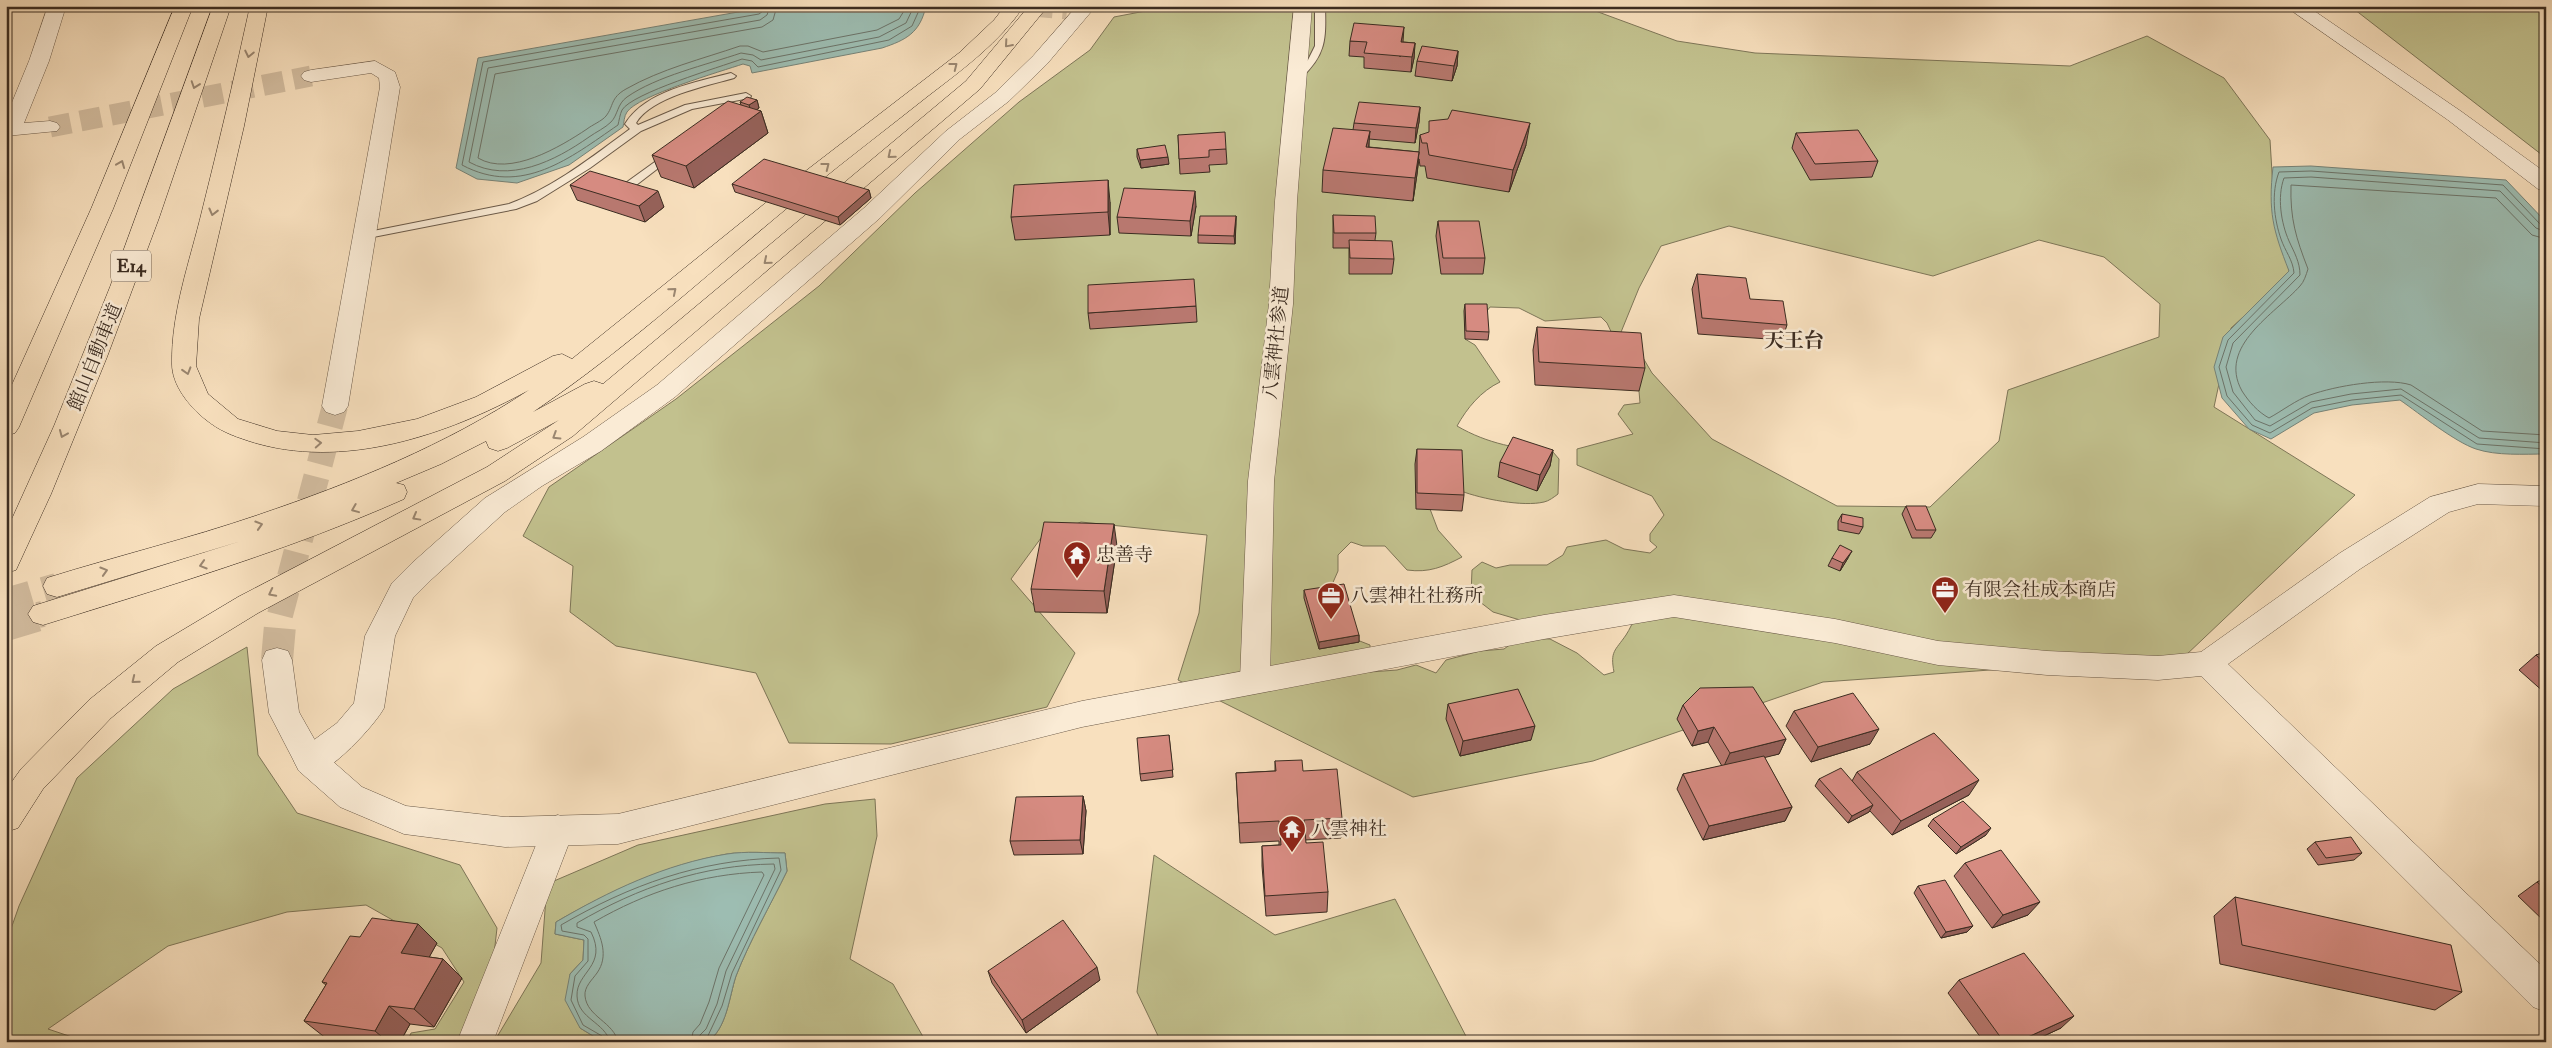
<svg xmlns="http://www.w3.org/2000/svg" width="2552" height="1048" viewBox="0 0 2552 1048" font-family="'IM FELL Double Pica','Noto Serif JP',serif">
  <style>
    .green { fill: #c2c18e; stroke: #7e7658; fill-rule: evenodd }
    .water { fill: #9dbdb2; stroke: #768378 }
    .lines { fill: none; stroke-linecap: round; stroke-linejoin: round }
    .shore { stroke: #6c746a; stroke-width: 1 }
    .minor-tunnel { stroke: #d2bc9f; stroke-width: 21; stroke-dasharray: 21 10; stroke-linecap: butt }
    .tertiary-tunnel-far2 { stroke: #d2bc9f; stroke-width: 21; stroke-dasharray: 21 10; stroke-linecap: butt }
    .tertiary-tunnel-far1 { stroke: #d2bc9f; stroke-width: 26; stroke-dasharray: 26 13; stroke-linecap: butt }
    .tertiary-tunnel { stroke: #d2bc9f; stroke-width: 32; stroke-dasharray: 32 16; stroke-linecap: butt }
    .motorway-tunnel-far1 { stroke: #d2bc9f; stroke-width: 26; stroke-dasharray: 26 13; stroke-linecap: butt }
    .motorway-tunnel { stroke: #d2bc9f; stroke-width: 32; stroke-dasharray: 32 16; stroke-linecap: butt }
    .service-casing { stroke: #6a5948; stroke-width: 2 }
    .minor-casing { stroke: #6a5948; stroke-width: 1 }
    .tertiary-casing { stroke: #6a5948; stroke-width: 1 }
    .motorway-casing { stroke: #3b2c21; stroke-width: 1 }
    .service { fill: #faebd5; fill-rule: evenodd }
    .minor { fill: #faebd5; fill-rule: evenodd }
    .tertiary { fill: #faebd5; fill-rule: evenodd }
    .motorway { fill: #f8e0be; fill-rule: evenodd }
    .wall { fill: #b8786f; stroke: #3b2c21 }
    .shaded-wall { fill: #96615a; stroke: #3b2c21 }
    .building { fill: #d68b81; stroke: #3b2c21 }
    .oneway { stroke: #9a8670 }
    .labels { text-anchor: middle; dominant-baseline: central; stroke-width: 5; stroke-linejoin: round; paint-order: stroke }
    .shield { fill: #faebd5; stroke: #746557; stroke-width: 1 }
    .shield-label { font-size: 18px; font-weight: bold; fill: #3b2c21 }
    .street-label { font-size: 19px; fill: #3b2c21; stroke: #faebd5 }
    .poi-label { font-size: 19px; fill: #3b2c21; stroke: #faebd5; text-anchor: start }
    .neighbourhood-label { font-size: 20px; font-weight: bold; fill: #3b2c21; stroke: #faebd5 }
  </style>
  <rect width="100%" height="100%" fill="#f8e0be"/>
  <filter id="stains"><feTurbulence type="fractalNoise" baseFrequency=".004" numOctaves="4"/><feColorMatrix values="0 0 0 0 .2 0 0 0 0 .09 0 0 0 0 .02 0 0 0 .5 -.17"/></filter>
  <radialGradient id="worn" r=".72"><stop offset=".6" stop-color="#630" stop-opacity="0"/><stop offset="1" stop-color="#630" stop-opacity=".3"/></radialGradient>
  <path class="green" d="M1156 6H1582L1677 41 1755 53 2070 66 2147 36 2224 78 2270 140 2275 221 2290 274 2231 328 2214 407 2355 495 2185 656 1823 682 1593 761 1413 797 1178 680 1199 613 1207 535 1081 522 1041 538 1011 579 1075 653 1047 707 891 744 789 743 756 673 616 646 570 612 573 566 523 536 549 487 676 399 819 286 915 193 1019 102 1090 50 1114 17 1156 9ZM1729 226 1933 276 2039 240 2104 257 2160 304 2159 337 2008 390 1999 441 1930 507 1837 506 1712 439 1652 373 1639 351 1619 337 1639 288 1661 246ZM1490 307 1519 308 1545 321 1601 317 1607 323 1639 391 1640 403 1624 405 1618 414 1633 434 1577 449V465L1652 496 1664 515 1650 534V541L1657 547 1650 553 1624 549 1606 540 1567 547 1563 555 1547 565H1510L1496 568 1482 562 1472 570 1471 595 1493 612 1520 620 1636 617C1632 623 1630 629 1626 635 1615 651 1610 651 1614 672L1604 675 1577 653 1550 639 1519 638 1504 649 1480 651 1446 660 1436 673 1416 665 1397 670 1370 672V645L1352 638 1327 596 1338 571V555L1351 542 1363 546H1385L1407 570C1429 573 1443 567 1462 557L1438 530 1430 509 1461 491C1482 499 1523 507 1544 502 1549 501 1554 497 1558 494L1559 459 1553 452C1518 449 1488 444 1457 426 1467 408 1481 391 1500 382L1475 345 1465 339Z
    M2350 6H2546V158Z
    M247 647 258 755 297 813 460 865 497 928 491 981 470 1042H407L411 1033 435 1029 464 982 442 948 366 905 287 912 168 946 48 1029 87 1042H6V943L19 906 77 778 173 689Z
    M875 799 877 836 850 959 893 984 926 1042H707C727 1029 729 997 736 976 749 942 771 904 787 871L785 853C766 853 746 851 727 854 665 865 610 891 556 922L555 934 584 940 583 960 570 974 580 1028 603 1042H494L541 963 547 884 638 845 825 804Z
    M1154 855 1275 935 1395 899 1469 1042H1161L1137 992Z"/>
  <path class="water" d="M772 6H926C920 33 906 40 882 48L752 73 750 66 743 64C722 71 637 96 627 112 624 116 624 123 623 127L569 165 517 183 477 179 456 168 478 58Z
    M2311 166 2506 180 2546 222V454C2524 454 2497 456 2476 449 2455 442 2420 414 2400 400L2352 405 2314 413 2271 439 2249 429 2222 398 2214 367 2223 337 2289 271C2273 230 2268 212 2273 167Z
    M785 853 787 871C771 904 749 942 736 976 729 997 727 1029 707 1042H603L580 1028 565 1000 570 974 583 960 584 940 555 934 556 922C609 891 665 864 727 854 746 851 766 853 785 853Z"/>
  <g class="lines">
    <path class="shore" d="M764 6 763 11 759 14 483 62 462 165C522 197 570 158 618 125 619 121 620 114 622 110 632 93 720 67 742 59L752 61 758 67 889 40 912 26 921 6
      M770 6 767 15 760 20 488 68 469 162C509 184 555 161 589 137 596 132 605 128 611 122 618 115 617 104 627 97 657 76 706 65 741 53L753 55 761 60 879 37 906 23 914 6
      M777 6 773 20 762 27 495 74 478 158C510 177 560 147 587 129 592 125 602 121 606 116 614 106 610 98 626 89 661 69 702 59 740 46H748L763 52 877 30 899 19 907 6
      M2546 225 2540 224 2503 185 2311 171 2279 172C2271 193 2274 219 2281 239 2285 251 2293 260 2294 273L2228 340 2219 367 2227 396 2252 425 2270 433 2312 408 2352 400 2401 395 2477 444 2546 449
      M2546 232 2536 228 2500 191 2311 177 2284 178C2277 197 2281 223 2289 241 2294 252 2300 262 2300 275L2233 343 2226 367 2233 392 2255 420 2270 426 2311 402 2351 394 2401 389 2479 438 2546 443
      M2546 239 2532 235 2496 198 2291 185C2290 219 2296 238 2308 269 2306 275 2304 282 2300 286 2275 314 2217 346 2242 391 2249 402 2258 412 2269 418 2282 411 2296 400 2310 395 2335 386 2386 377 2411 385L2482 431 2546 435
      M604 1042 602 1036 583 1025 571 1000 575 976 588 961V939L584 935 562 931 561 925C630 885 699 860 779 858L781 870 732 973 722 1006 705 1042
      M610 1042C605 1022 578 1019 577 996 576 972 608 966 591 932L577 927V923C639 887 702 865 774 864L775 869 726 971 717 1004 706 1029 700 1035 699 1042
      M618 1042C614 1022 587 1017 585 996 584 987 592 980 597 973 609 956 601 938 594 922 646 892 701 874 762 872L764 875 719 968 709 1002 700 1024 693 1032 691 1042"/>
    <path class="minor-tunnel" d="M1032 6 1067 9"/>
    <path class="tertiary-tunnel-far2" d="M50 127 311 76"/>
    <path class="tertiary-tunnel-far1" d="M280 615 335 406"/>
    <path class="tertiary-tunnel" d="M277 660 281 614"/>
    <path class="motorway-tunnel-far1" d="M6 601 57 586
      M38 615 43 614"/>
    <path class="motorway-tunnel" d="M6 625 42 614"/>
    <g class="service-casing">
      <path id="service" d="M1315 6H1325C1326 40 1326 55 1300 79H1294L1292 77 1308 60 1315 46Z
        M731 73 736 76 734 78C706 86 651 97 636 123L638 125 685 105 746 93 751 96 750 98 692 109 641 131 590 168 537 201 516 209 363 239 357 236 363 233 509 204C554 187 592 157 630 129L625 124C645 91 696 82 731 73Z
        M670 151 675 154 674 156 635 186H627V182Z"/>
    </g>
    <g class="minor-casing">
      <path id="minor" d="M1077 6H1096L1047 64 1009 101 960 139 880 218 675 397 601 451 542 486 505 512 432 579 413 598 395 636 384 708C376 724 329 775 310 775 307 774 302 772 299 771L294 761 299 751 337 723 354 703 365 636 392 583 412 563 485 498 583 437 657 385 864 208 946 131 995 93 1033 56Z
        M1294 6H1312L1297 201 1293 304 1274 481 1270 680 1266 689 1255 692 1244 689 1240 680 1248 481 1269 304 1275 201Z
        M558 815 570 820 574 830 493 1042H457L542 830 546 820Z"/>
    </g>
    <g class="tertiary-casing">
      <path id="tertiary" d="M48 6H66L49 61 24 123 50 121 57 123 60 127 57 131 6 136V117L29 61Z
        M2285 6H2307L2462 112 2546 173V190L2538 189 2448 120Z
        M375 61 395 72 400 87 348 406 344 412 335 415 326 412 322 406 380 87 379 78 371 73 311 82 304 80 301 76 304 72 311 70Z
        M2478 484 2546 486V506L2478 504 2449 512 2360 569 2228 664 2546 970V1012L2533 1007 2201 676 2158 680 2047 675 1938 665 1835 643 1674 617 1544 639 1082 727 618 844 505 847 404 834 340 807 299 771 269 713 262 660 266 651 277 648 288 651 292 660 299 712 321 751 362 787 406 806 505 817 618 814 1082 701 1544 615 1674 595 1835 619 1938 641 2047 651 2158 656 2201 652 2340 553 2430 497Z"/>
    </g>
    <g class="motorway-casing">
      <path id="motorway" d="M175 6H193L113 209 19 427 15 433 6 436V398L91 209Z
        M213 6H231L159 218 107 357 51 494 16 570 6 573V532L54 426 110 287Z
        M250 6H268L244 126 199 319 196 366 208 394 238 419 277 431 313 435 358 431 417 419 476 397 553 356 562 354 572 359 794 180 959 53 994 20 1005 6H1024C999 43 963 69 928 96 889 127 848 158 809 190 718 264 631 346 533 412L585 384 594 381 603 384 966 81 1029 6H1048L980 89 573 436 505 481 258 613 178 662 111 718 43 789 18 828 6 832V790L21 769 89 700 156 646 238 597 487 467 559 420 507 448 498 451 489 448 486 441 441 464 396 483 404 485 407 492 404 499C287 551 165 587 43 625L33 622 28 614 33 606 241 541 57 597 47 594 43 586 47 578C117 556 188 539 258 515 352 483 446 445 529 390 447 435 342 471 249 441 231 435 220 431 205 419 189 406 172 385 172 364 171 312 190 261 202 211 219 143 235 75 250 6Z"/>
    </g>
    <use href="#service" class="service"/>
    <use href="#minor" class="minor"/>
    <use href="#tertiary" class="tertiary"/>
    <use href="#motorway" class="motorway"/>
  </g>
  <path class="wall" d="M1350 41 1403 42 1415 43 1414 58 1411 72 1364 68V57L1349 56Z
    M1458 51 1457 66 1452 81 1415 76 1417 61Z
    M757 100 759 108 756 110 761 111 768 133 694 188 661 177 652 155 741 105 740 102Z
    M1420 107 1419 122 1415 143 1369 139V147L1419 152 1420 135 1526 145 1509 192 1427 178 1425 166H1420L1419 159 1417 174 1413 201 1322 192 1323 170 1353 130 1354 123Z
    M1796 133 1878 161 1872 177 1810 180 1792 148Z
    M1178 135 1226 149 1227 164 1209 165 1210 172 1180 174Z
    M1137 149 1169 164 1141 168 1137 157Z
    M732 184 869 190 871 198 840 225 735 192Z
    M570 185 664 207 645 222 577 200Z
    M1110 202V235L1015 240 1011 217Z
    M1196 206 1191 236 1119 233 1117 217Z
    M1333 215 1376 233 1375 240 1394 259 1392 274H1349V248H1333Z
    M1236 216 1235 244 1198 243V235Z
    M1438 221 1485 258 1483 274H1441L1436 236Z
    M1697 274 1787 325 1782 340 1698 334 1692 289Z
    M1465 304 1489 332 1488 340 1465 339 1464 311Z
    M1196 306 1197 322 1090 329 1088 313Z
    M1537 327 1645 368 1639 391 1535 385 1533 350Z
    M1417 449 1464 495 1462 511 1416 509 1415 464Z
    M1553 450 1550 466 1537 491 1498 477 1500 462Z
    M1906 506 1936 530 1931 538H1912L1902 514Z
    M1842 514 1863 527 1859 534 1838 530V521Z
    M1117 546 1107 613 1035 612 1031 589Z
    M1832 558H1848L1840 571 1828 566Z
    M1304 590 1359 635V642L1319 649 1304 598Z
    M2546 652V694L2519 670 2536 655Z
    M1448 704 1531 740 1460 756 1446 719Z
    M1683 705 1786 739 1779 754 1764 757 1792 807 1785 821 1703 840 1677 789 1683 774 1722 766 1708 742 1692 746 1677 719Z
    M1794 711 1870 744 1811 762 1786 726Z
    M1169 735 1173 777 1141 781 1140 774Z
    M1275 761 1303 771 1342 818 1341 838 1305 840 1306 843 1328 892 1327 912 1266 916 1262 866V846L1279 845V841L1240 843 1236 773 1275 771Z
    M1857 772 1969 795 1892 835 1870 811 1869 812 1848 823 1815 786 1819 779 1852 781Z
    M1083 796 1086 811 1083 854 1014 855 1010 841Z
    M1933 819 1986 835 1956 854 1928 826Z
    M2315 842 2362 853 2354 860 2318 865 2307 849Z
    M1965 863 2028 915 1992 928 1954 876Z
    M2546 878V923L2518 896 2537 882Z
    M1918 886 1973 926 1967 932 1941 938 1914 893Z
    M2235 897 2462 992 2435 1010 2220 964 2214 916Z
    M360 937 437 943 429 957 443 959 462 978 434 1027 410 1024 400 1042H349L327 1039 304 1021 326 985 322 982Z
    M988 971 1100 980 1026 1033 992 983Z
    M1959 980 2061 1028 2031 1042H1984L1948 993Z"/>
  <path class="shaded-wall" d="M1404 27 1403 42 1400 57 1401 42Z
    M1415 43 1414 58 1411 72 1412 57Z
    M1458 51 1457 66 1452 81 1454 66Z
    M757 100 759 108 752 113 749 105Z
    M1420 107 1419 122 1415 143 1416 128Z
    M761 111 768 133 694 188 686 166Z
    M1530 123 1526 145 1509 192 1513 170Z
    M1370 131 1368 154 1366 147Z
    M1419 152 1417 174 1413 201 1415 178Z
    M1168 157 1169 164 1141 168 1140 160Z
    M1108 180 1110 202V235L1108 212Z
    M869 190 871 198 840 225 838 217Z
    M658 191 664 207 645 222 639 206Z
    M1195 191 1196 206 1191 236 1190 221Z
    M1236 216V224L1235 244 1234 236Z
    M1553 450 1550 466 1537 491 1540 475Z
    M1114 524 1117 546 1107 613 1104 591Z
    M1852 551 1848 558 1840 571 1843 563Z
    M1359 635V642L1319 649V642Z
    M1535 726 1531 740 1460 756 1463 741Z
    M1714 727 1708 742 1692 746 1698 731Z
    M1879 729 1870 744 1811 762 1818 747Z
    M1786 739 1779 754 1723 768 1730 753Z
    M1979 780 1969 795 1892 835 1901 821Z
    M1083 796 1086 811 1083 854 1080 840Z
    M1873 805 1869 812 1848 823 1852 816Z
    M1792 807 1785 821 1703 840 1709 826Z
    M1991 828 1986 835 1956 854 1961 847Z
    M2040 902 2028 915 1992 928 2003 915Z
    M418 924 437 943 421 972 401 953Z
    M1973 926 1967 932 1941 938 1946 932Z
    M443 959 462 978 434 1027 414 1009Z
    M1097 967 1100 980 1026 1033 1022 1020Z
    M389 1006 410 1024 400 1042H388L375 1031Z
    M2074 1016 2061 1028 2031 1042H2017Z"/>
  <path class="building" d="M1354 23 1404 27 1401 42 1415 43 1412 57 1364 53 1367 42 1350 41Z
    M1422 46 1458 51 1454 66 1417 61Z
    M747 97 757 100 749 105 740 102Z
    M728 101 761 111 686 166 652 155Z
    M1359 102 1420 107 1416 128 1354 123Z
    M1452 110 1530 123 1513 170 1429 155 1427 143H1422L1420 135 1429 132V121L1448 119Z
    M1333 128 1370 131 1366 147 1419 152 1415 178 1323 170Z
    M1858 130 1878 161 1815 164 1796 133Z
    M1225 132 1226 149 1209 150V157L1179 159 1178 135Z
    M1165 145 1168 157 1140 160 1137 149Z
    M764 159 869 190 838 217 732 184Z
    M590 171 658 191 639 206 570 185Z
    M1108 180V212L1011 217 1014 185Z
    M1124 188 1195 191 1190 221 1117 217Z
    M1333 215 1375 216 1376 233H1334Z
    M1200 216H1236L1234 236 1198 235Z
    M1438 221H1479L1485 258H1443Z
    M1349 240 1392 241 1394 259 1350 258Z
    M1697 274 1746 278 1750 299 1783 301 1787 325 1702 318Z
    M1194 279 1196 306 1088 313V285Z
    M1465 304H1487L1489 332 1466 331Z
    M1537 327 1641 333 1645 368 1539 362Z
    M1513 437 1553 450 1540 475 1500 462Z
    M1417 449 1462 450 1464 495 1417 493Z
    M1906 506H1926L1936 530H1916Z
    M1842 514 1863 518V527L1841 522Z
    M1044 522 1114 524 1104 591 1031 589Z
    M1840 545 1852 551 1843 563 1832 558Z
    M1344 584 1359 635 1319 642 1304 590Z
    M2546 652V664L2536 655Z
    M1753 687 1786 739 1730 753 1714 727 1698 731 1683 705 1700 688Z
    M1518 689 1535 726 1463 741 1448 704Z
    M1853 693 1879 729 1818 747 1794 711Z
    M1934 733 1979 780 1901 821 1857 772Z
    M1169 735 1173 770 1140 774 1137 738Z
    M1764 756 1792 807 1709 826 1683 774Z
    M1302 760 1303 771 1337 769 1342 818 1304 820 1306 843 1323 842 1328 892 1265 896 1262 846 1281 845 1279 821 1239 823 1236 773 1276 771 1275 761Z
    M1841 768 1873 805 1852 816 1819 779Z
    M1083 796 1080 840 1010 841 1016 797Z
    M1963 801 1991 828 1961 847 1933 819Z
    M2351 837 2362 853 2326 858 2315 842Z
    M2001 850 2040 902 2003 915 1965 863Z
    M2546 878V890L2537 882Z
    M1945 880 1973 926 1946 932 1918 886Z
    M2235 897 2451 945 2462 992 2242 945Z
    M372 918 418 924 401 953 443 959 414 1009 389 1006 375 1031 304 1021 327 983 322 982 350 936 360 937Z
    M1063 920 1097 967 1022 1020 988 971Z
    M2024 953 2074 1016 2017 1042H2004L1959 980Z"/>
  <defs><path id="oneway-chevron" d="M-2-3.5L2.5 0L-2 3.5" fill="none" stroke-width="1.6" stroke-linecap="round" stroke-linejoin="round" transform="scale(1.25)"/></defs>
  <g class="oneway">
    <use href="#oneway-chevron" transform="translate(1008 44) rotate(131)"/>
    <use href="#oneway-chevron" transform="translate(249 54) rotate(102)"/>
    <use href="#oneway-chevron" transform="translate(954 66) rotate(-38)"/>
    <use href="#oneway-chevron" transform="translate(195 85) rotate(109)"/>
    <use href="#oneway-chevron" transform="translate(891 155) rotate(140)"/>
    <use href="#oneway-chevron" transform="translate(121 164) rotate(-68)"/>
    <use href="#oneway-chevron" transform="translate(826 166) rotate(-38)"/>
    <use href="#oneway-chevron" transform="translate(213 212) rotate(104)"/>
    <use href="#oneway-chevron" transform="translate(767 261) rotate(140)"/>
    <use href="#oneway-chevron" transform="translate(673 291) rotate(-40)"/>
    <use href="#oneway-chevron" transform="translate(187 371) rotate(73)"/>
    <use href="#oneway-chevron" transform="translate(63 434) rotate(113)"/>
    <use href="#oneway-chevron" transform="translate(556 436) rotate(148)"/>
    <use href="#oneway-chevron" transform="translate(318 443) rotate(-3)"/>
    <use href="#oneway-chevron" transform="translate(355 509) rotate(158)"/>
    <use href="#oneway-chevron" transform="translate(416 517) rotate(151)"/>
    <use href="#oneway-chevron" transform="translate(259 525) rotate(-17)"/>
    <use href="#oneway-chevron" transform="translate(203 565) rotate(163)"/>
    <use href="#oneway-chevron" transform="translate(104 571) rotate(-17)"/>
    <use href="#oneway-chevron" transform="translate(272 593) rotate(153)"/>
    <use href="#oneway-chevron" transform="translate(135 680) rotate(141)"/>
  </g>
  <defs>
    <g id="temple-pin" transform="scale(1.4375)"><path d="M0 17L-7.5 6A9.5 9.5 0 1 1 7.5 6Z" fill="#8f2418" stroke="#faebd5"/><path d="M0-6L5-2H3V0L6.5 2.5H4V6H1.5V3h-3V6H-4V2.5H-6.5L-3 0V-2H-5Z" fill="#fff"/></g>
    <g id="office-pin" transform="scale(1.4375)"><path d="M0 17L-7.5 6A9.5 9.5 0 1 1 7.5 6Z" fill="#8f2418" stroke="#faebd5"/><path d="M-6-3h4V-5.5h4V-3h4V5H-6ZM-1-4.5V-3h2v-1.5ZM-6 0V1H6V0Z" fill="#fff"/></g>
  </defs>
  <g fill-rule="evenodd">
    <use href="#temple-pin" x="1077" y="555"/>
    <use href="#office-pin" x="1945" y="590"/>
    <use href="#office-pin" x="1331" y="596"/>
    <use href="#temple-pin" x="1292" y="829"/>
  </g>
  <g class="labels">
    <rect class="shield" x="111" y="250.5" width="40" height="31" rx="4"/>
    <g class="shield-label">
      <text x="131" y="266">E14</text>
    </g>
    <g class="street-label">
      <text transform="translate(1276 343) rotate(-84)">八雲神社参道</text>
      <text transform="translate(95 357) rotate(-68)">館山自動車道</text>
    </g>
    <g class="poi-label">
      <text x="1096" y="555">忠善寺</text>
      <text x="1964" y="590">有限会社成本商店</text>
      <text x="1350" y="596">八雲神社社務所</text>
      <text x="1311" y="829">八雲神社</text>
    </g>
    <g class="neighbourhood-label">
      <text x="1794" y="340">天王台</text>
    </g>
  </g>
  <rect width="2552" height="1048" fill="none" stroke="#f8e0be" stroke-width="25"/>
  <rect x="8" y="8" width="2537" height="1033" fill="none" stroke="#3b2c21" stroke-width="2.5"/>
  <rect x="12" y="12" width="2527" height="1023" fill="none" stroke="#3b2c21"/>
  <rect width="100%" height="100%" filter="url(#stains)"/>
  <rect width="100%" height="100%" fill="url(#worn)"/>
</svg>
